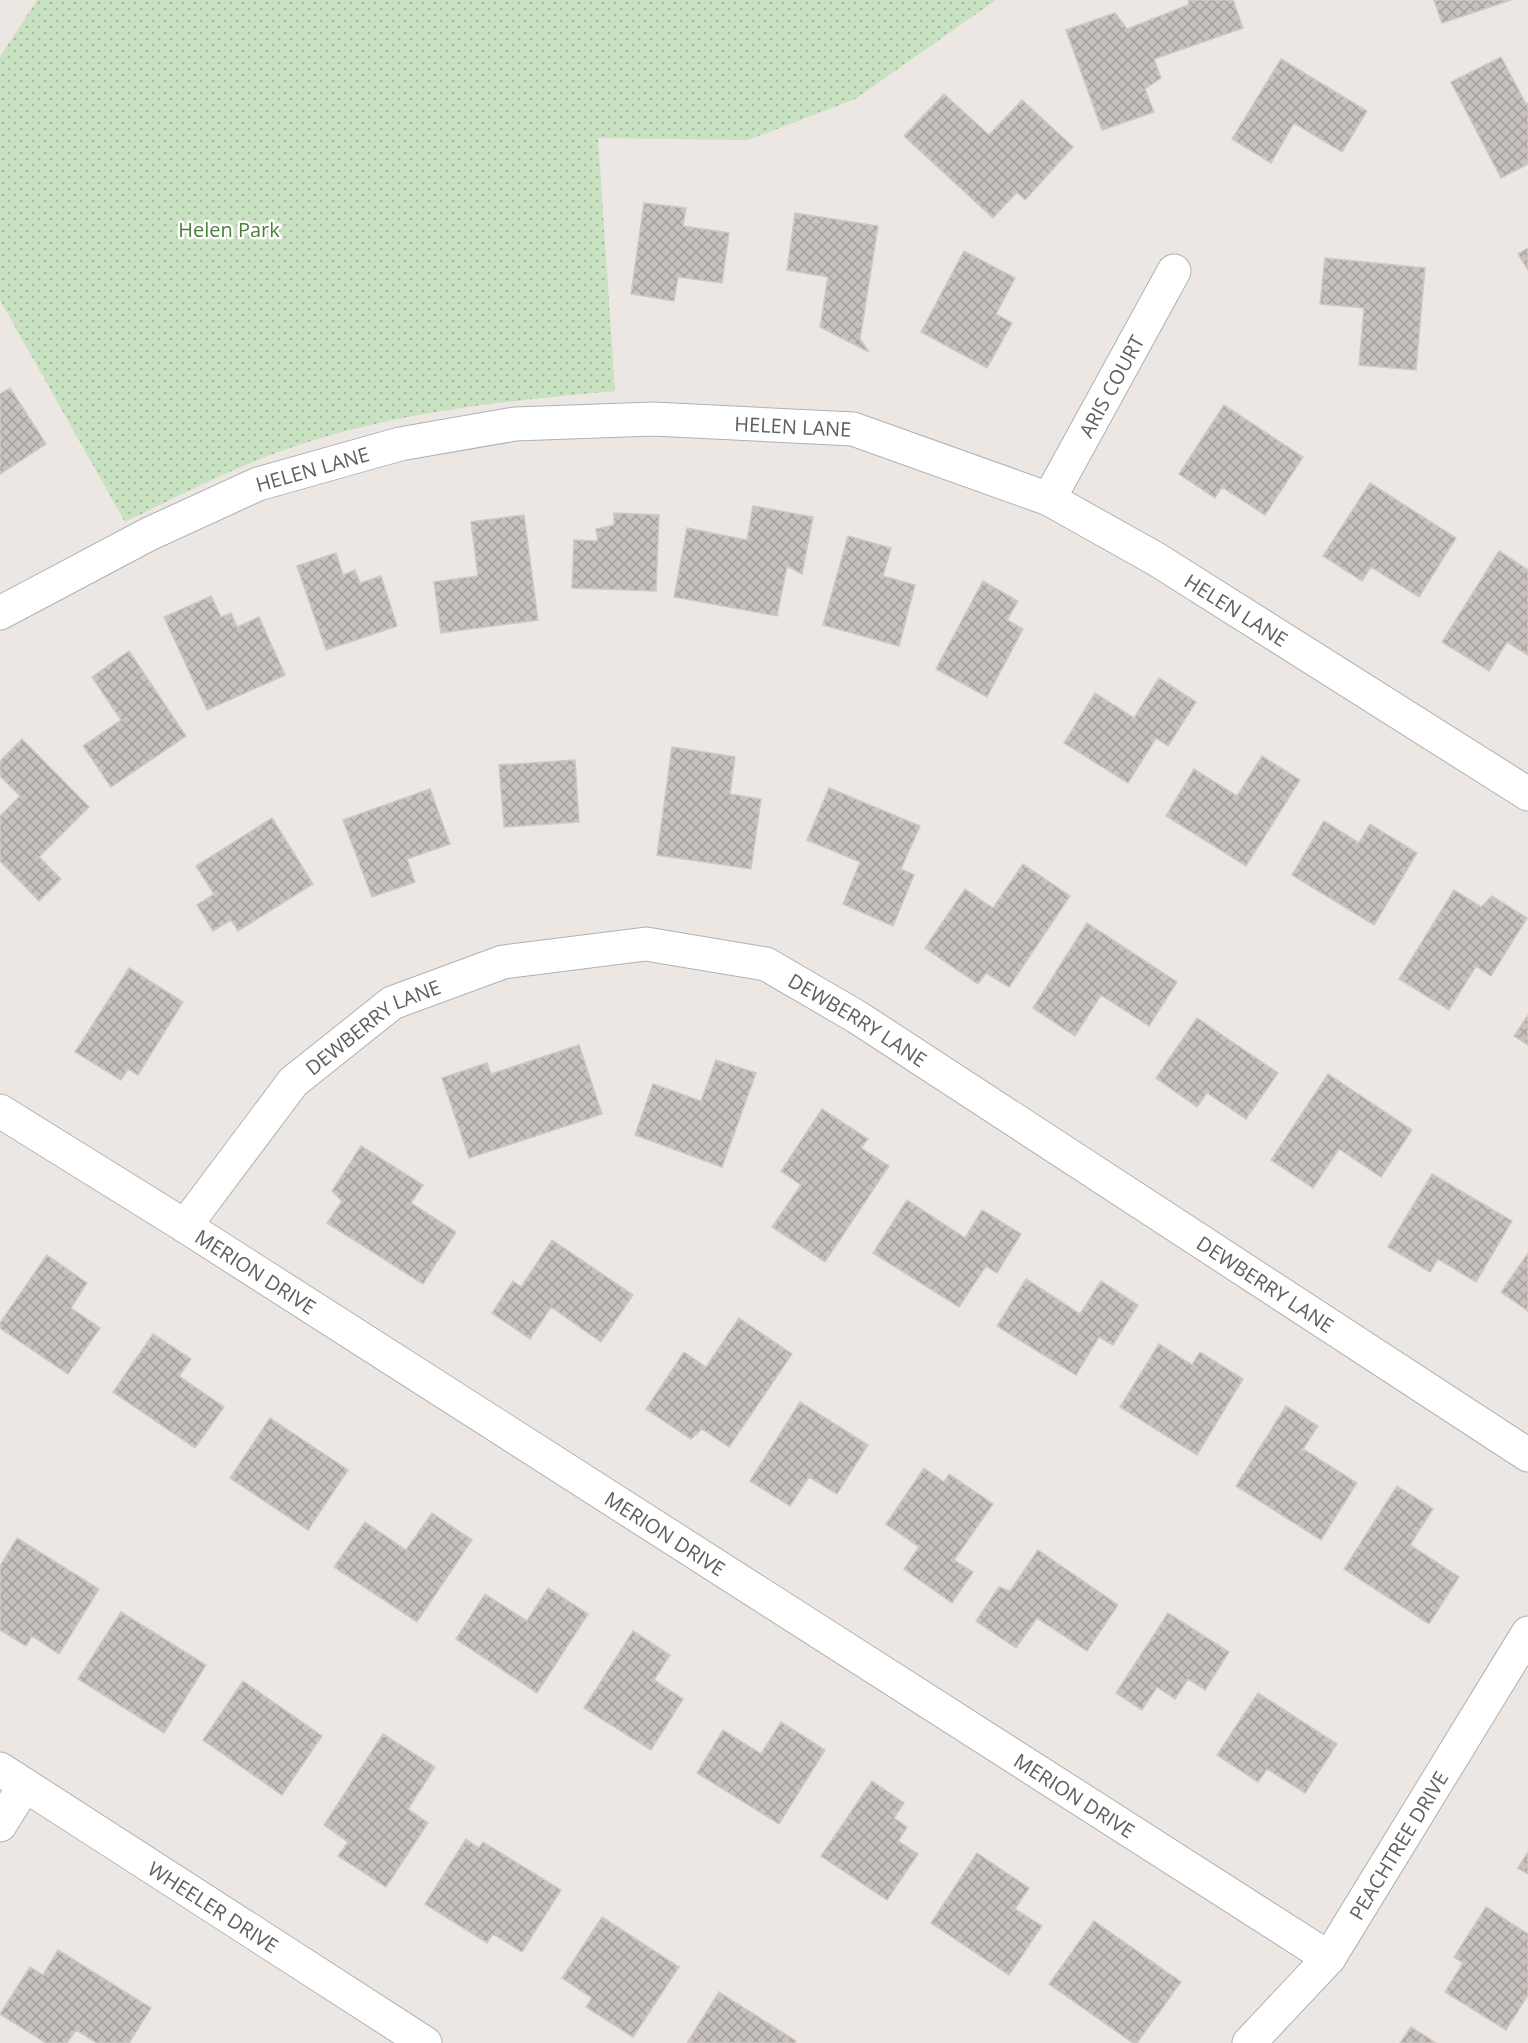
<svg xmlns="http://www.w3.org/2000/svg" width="1528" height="2043" viewBox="0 0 1528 2043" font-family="'Open Sans',sans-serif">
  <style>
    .park { fill: url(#park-dots) }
    .building { fill: url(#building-cross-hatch); stroke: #d0c8c1; stroke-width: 1.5 }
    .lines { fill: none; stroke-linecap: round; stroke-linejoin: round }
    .street-casing { stroke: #aeb2b4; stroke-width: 35 }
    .street { stroke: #fff; stroke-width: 33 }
    .labels { text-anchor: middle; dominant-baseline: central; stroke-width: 5; stroke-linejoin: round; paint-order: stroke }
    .park-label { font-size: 20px; fill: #4a803b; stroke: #fff }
    .street-label { font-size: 20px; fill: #5b6062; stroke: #fff }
  </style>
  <defs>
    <pattern id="park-dots" width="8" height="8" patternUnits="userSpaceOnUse" patternTransform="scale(1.5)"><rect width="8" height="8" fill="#c9e2c1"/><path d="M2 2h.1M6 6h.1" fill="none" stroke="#a6bba0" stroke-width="1.8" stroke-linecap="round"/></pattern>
    <pattern id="building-cross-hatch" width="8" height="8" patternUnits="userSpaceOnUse" patternTransform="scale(1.5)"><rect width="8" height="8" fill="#c8c2bf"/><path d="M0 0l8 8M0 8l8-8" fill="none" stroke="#a5a19f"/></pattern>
  </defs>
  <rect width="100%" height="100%" fill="#ece7e2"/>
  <path class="park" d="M37 0H996L855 99 748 140 598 138 615 391C504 401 393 412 287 449 232 468 178 496 125 522L0 300V57Z"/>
  <path class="building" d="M1189 0H1233L1243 28 1154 59 1161 78 1145 89 1154 112 1102 130 1066 30 1115 13 1127 29 1188 5Z
    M1434 0H1511L1442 23Z
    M1501 57 1526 104 1528 103V164L1501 178 1451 82Z
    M1281 59 1367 111 1342 152 1294 123 1271 163 1232 139Z
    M944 94 989 135 1022 100 1073 147 1025 200 1017 192 993 218 904 136Z
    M644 203 686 208 683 226 729 233 722 283 678 277 674 301 631 294Z
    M795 213 878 226 860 339 869 352 820 327 828 277 787 270Z
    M1528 248V270L1518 254Z
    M964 251 1015 278 996 314 1012 323 987 368 921 332Z
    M1325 258 1425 268 1416 370 1359 365 1364 308 1320 304Z
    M10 388 46 444 0 474V394Z
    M1224 405 1303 457 1265 515 1222 487 1215 498 1179 474Z
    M1370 483 1456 538 1419 597 1371 567 1362 581 1323 556Z
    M753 506 813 517 802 574 787 566 777 616 674 597 687 528 747 540Z
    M614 513 659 515 656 591 572 588 574 540 598 541 596 529 614 525Z
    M524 515 538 620 441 633 434 582 478 576 471 522Z
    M848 536 891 548 883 576 915 585 899 646 823 625Z
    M1499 551 1528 570V655L1507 642 1489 671 1442 642Z
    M336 553 343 575 355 570 360 583 381 576 397 626 326 650 297 566Z
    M983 581 1018 601 1007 620 1023 629 987 697 936 669Z
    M211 596 221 617 231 613 237 627 259 617 285 675 207 710 164 617Z
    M129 651 186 736 111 787 83 746 121 720 92 677Z
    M1159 678 1196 702 1168 746 1156 738 1128 783 1064 743 1095 693 1134 718Z
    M22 739 89 807 39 857 61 879 39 901 0 861V816L20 796 0 776V761Z
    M672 747 735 757 730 794 761 799 751 869 657 855Z
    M1262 756 1300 780 1246 866 1166 816 1194 769 1237 796Z
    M575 760 579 822 504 827 499 765Z
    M829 788 920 826 901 869 914 875 893 926 843 904 860 862 807 840Z
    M430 789 450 844 407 859 415 882 372 897 343 820Z
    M272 818 313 884 238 931 231 920 213 931 197 905 214 894 196 866Z
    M1324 821 1359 843 1370 824 1417 853 1374 925 1292 875Z
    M1023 864 1070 896 1009 987 986 973 978 984 925 948 965 889 993 908Z
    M1454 890 1481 907 1492 896 1527 918 1491 976 1476 966 1449 1010 1399 979Z
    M1087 923 1177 982 1149 1026 1101 995 1075 1036 1033 1008Z
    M129 968 183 1002 138 1075 128 1069 121 1080 75 1052Z
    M1528 1015V1045L1514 1036Z
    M1197 1018 1278 1073 1246 1119 1207 1093 1197 1107 1156 1078Z
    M579 1045 602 1114 469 1158 442 1078 487 1063 491 1074Z
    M716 1060 756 1073 722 1167 635 1135 653 1084 701 1101Z
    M1328 1074 1412 1130 1381 1177 1339 1149 1313 1188 1271 1160Z
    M822 1109 868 1139 861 1148 889 1166 825 1262 772 1227 801 1185 781 1171Z
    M361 1146 423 1185 411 1203 456 1232 423 1284 327 1223 342 1201 332 1191Z
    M1432 1174 1512 1221 1476 1282 1438 1259 1430 1272 1388 1247Z
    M907 1200 965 1238 982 1210 1021 1234 997 1273 986 1266 959 1307 873 1253Z
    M552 1240 633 1295 601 1342 551 1307 530 1339 492 1313 513 1281 521 1287Z
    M1528 1253V1311L1501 1292Z
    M47 1255 87 1283 71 1308 100 1328 68 1374 0 1328V1323Z
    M1026 1279 1080 1314 1101 1281 1138 1305 1113 1345 1099 1337 1076 1375 997 1326Z
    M739 1318 792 1354 729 1447 702 1429 691 1439 646 1409 684 1352 706 1367Z
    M153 1334 191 1359 179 1376 224 1407 195 1448 113 1392Z
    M1159 1344 1192 1365 1200 1352 1243 1379 1197 1455 1120 1407Z
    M800 1402 868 1445 837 1494 809 1477 790 1506 750 1481Z
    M1286 1406 1318 1426 1303 1449 1357 1483 1321 1540 1236 1486Z
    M270 1418 348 1470 308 1530 230 1478Z
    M924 1468 944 1482 949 1474 993 1504 954 1560 973 1572 952 1603 904 1569 919 1547 886 1524Z
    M1397 1486 1433 1509 1410 1545 1459 1577 1429 1624 1344 1569Z
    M432 1513 472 1540 417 1622 334 1567 365 1522 406 1550Z
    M17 1538 99 1589 59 1654 32 1636 26 1646 0 1630V1566Z
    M1038 1550 1118 1605 1087 1651 1037 1618 1016 1648 976 1621 999 1587 1010 1591Z
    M548 1588 588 1614 537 1693 456 1639 485 1594 527 1621Z
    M121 1612 206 1665 164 1733 78 1679Z
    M1168 1613 1229 1652 1205 1690 1188 1679 1175 1699 1157 1687 1142 1710 1116 1693Z
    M633 1631 670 1655 654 1680 683 1699 651 1750 584 1708Z
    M243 1681 322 1736 282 1795 203 1740Z
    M1258 1693 1337 1744 1305 1793 1267 1769 1258 1782 1217 1755Z
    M781 1722 825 1750 779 1824 697 1773 723 1730 761 1754Z
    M383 1734 435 1767 408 1809 428 1823 386 1887 338 1856 348 1842 324 1825Z
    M872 1781 904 1803 894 1818 907 1827 898 1841 918 1854 887 1900 821 1856Z
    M466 1839 479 1848 483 1842 561 1890 522 1952 493 1934 487 1943 425 1904Z
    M1528 1852V1874L1518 1868Z
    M977 1853 1029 1888 1015 1909 1042 1926 1009 1975 931 1923Z
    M1486 1907 1528 1934V1995L1506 2030 1445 1992 1463 1963 1454 1957Z
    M602 1917 679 1967 633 2037 586 2007 592 1998 562 1978Z
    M1094 1921 1181 1982 1137 2043H1133L1049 1984Z
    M58 1950 151 2008 129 2043H97L76 2030 67 2043H46L0 2014 30 1967 43 1975Z
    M719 1992 796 2041 795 2043H687Z
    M1411 2027 1436 2043H1400Z"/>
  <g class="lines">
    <g class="street-casing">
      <g id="street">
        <path id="s1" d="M1049 499 1174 271"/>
        <path id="s2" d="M0 613 149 534 258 484 400 444 515 424 653 419 853 429 1049 499 1156 559 1528 794"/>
        <path id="s3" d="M0 1111 185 1226 1329 1958"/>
        <path id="s4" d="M185 1226 293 1082 392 1003 503 962 646 944 766 964 857 1017 1528 1455"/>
        <path id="s5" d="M0 1769 425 2043"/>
        <path d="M0 1825 25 1785"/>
        <path id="s6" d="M1249 2043 1329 1958 1528 1633"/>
      </g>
    </g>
    <use href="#street" class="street"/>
  </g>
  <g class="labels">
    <g class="park-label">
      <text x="229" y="229">Helen Park</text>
    </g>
    <g class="street-label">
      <text stroke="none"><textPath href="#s1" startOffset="129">ARIS COURT</textPath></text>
      <text stroke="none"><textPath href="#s2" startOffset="831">HELEN LANE</textPath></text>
      <text stroke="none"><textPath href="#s2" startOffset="345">HELEN LANE</textPath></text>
      <text stroke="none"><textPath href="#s2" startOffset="1317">HELEN LANE</textPath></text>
      <text stroke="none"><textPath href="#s4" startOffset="798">DEWBERRY LANE</textPath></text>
      <text stroke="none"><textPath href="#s4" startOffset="278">DEWBERRY LANE</textPath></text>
      <text stroke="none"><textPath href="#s3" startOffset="302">MERION DRIVE</textPath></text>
      <text stroke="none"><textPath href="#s4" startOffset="1284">DEWBERRY LANE</textPath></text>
      <text stroke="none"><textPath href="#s3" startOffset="788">MERION DRIVE</textPath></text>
      <text stroke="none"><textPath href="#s3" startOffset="1274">MERION DRIVE</textPath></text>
      <text stroke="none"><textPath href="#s6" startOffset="249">PEACHTREE DRIVE</textPath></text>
      <text stroke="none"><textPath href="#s5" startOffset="254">WHEELER DRIVE</textPath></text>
    </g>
  </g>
</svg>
